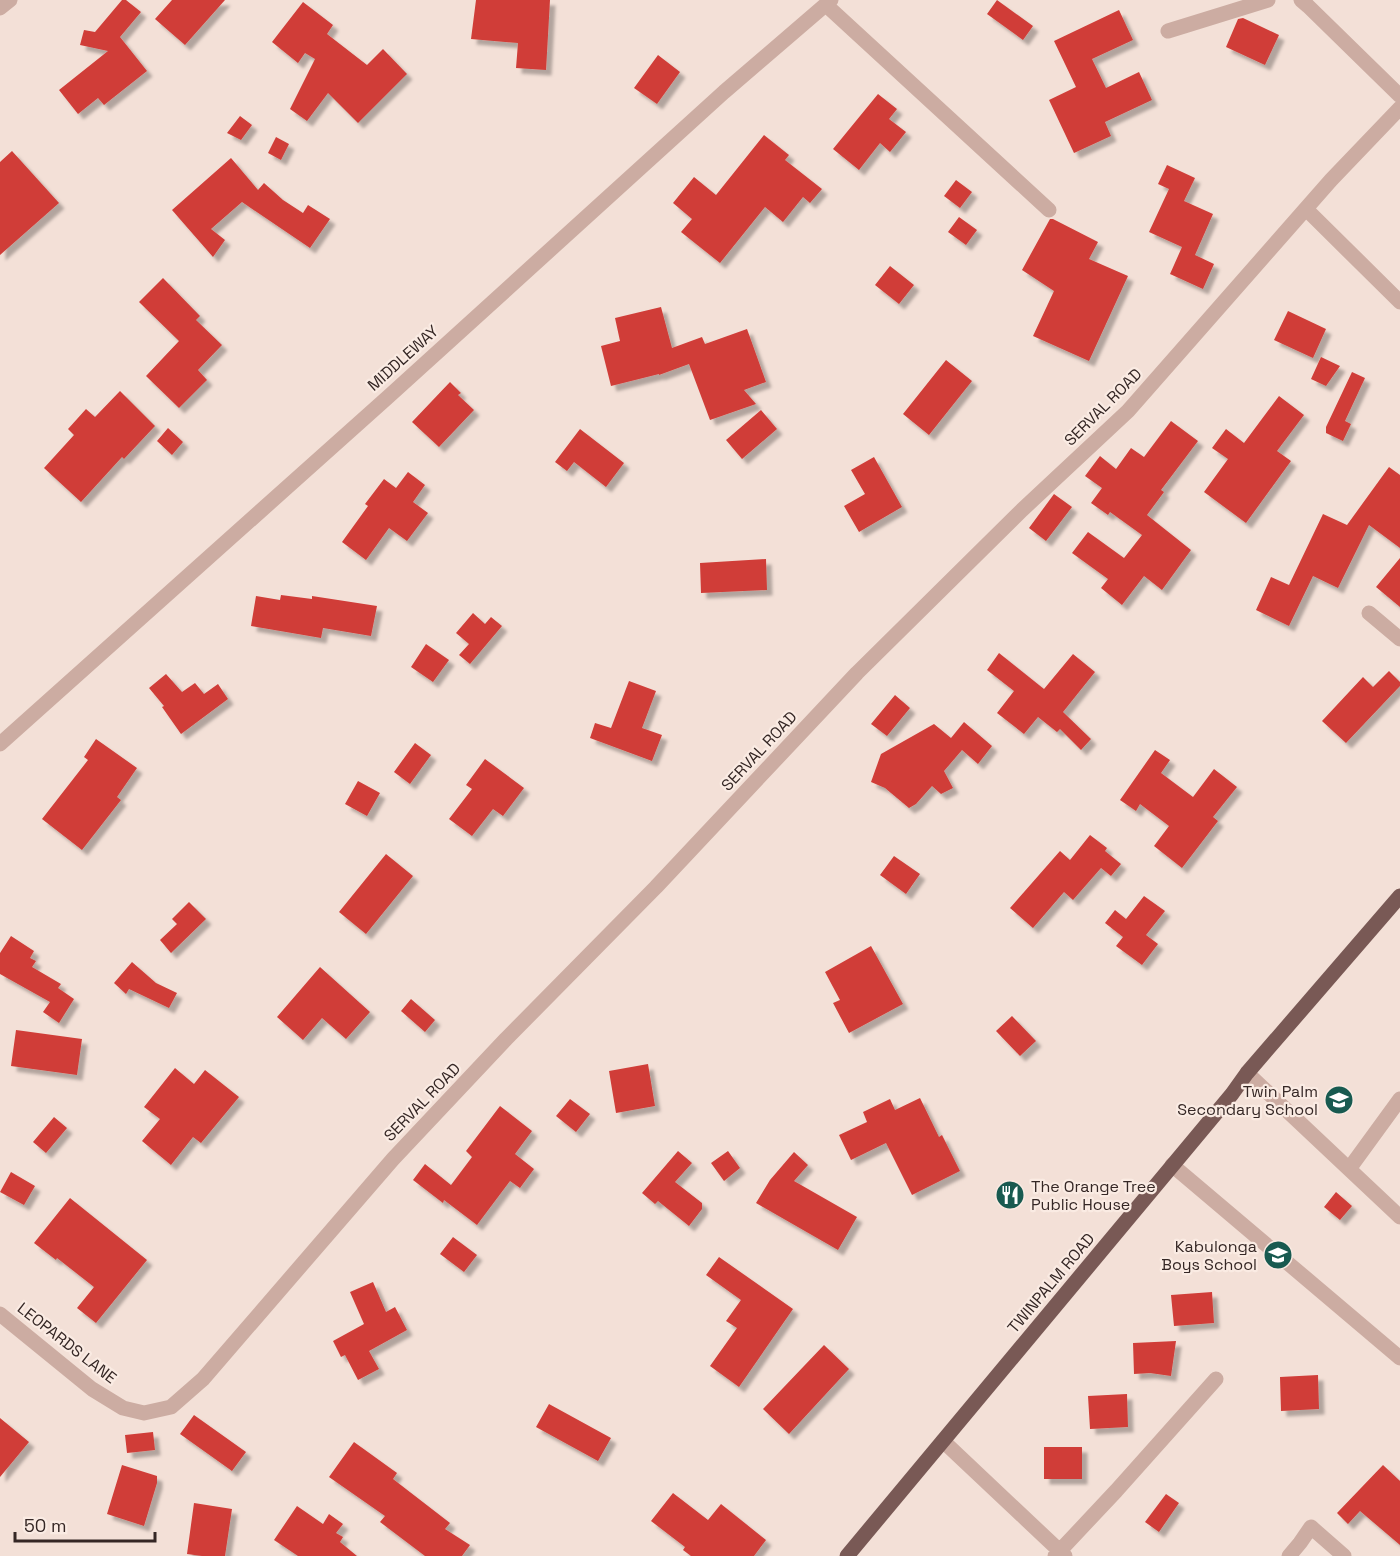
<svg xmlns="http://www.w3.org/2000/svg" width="1400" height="1556" viewBox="0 0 1400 1556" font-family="'Space Grotesk',sans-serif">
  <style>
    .building { fill: #d03d38; filter: url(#shadow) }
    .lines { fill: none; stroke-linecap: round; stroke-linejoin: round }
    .minor { stroke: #ccaca2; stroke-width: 15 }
    .major { stroke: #795955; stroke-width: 15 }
    .labels { text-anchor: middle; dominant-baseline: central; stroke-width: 4.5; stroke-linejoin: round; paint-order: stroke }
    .street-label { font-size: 16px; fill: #352725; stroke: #faebe3 }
    .poi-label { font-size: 16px; fill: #352725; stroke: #faebe3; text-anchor: end }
  </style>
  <defs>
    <filter id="shadow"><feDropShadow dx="5.5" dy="5.5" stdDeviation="1.5" flood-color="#0004"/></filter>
  </defs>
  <rect width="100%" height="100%" fill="#f3e0d7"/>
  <path class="building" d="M122 0H126L141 12 120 37 147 71 104 105 98 98 78 114 59 90 108 51 80 45 84 30 95 32Z
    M172 0H225L185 45 155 19Z
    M476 0H550L546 70 516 68 518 43 471 39Z
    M997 0 1033 26 1023 40 987 14Z
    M303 2 333 25 327 34 367 65 383 49 407 74 358 123 328 93 307 121 290 109 315 59 305 53 298 63 272 42Z
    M1119 10 1133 40 1092 59 1106 88 1139 72 1152 100 1105 122 1111 136 1074 153 1049 100 1076 87 1054 41Z
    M1243 18 1279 35 1265 65 1226 47 1238 19Z
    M658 55 680 72 657 104 634 88Z
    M878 94 897 109 889 119 906 132 890 152 880 143 859 170 833 149Z
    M240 116 252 125 241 140 227 133Z
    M764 135 789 155 785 160 822 189 810 203 803 197 783 222 765 207 720 263 681 232 692 219 673 203 694 177 716 195Z
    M276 137 289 144 281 160 268 153Z
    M12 151 59 203 0 255V162Z
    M231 158 258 190 264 183 283 200 303 213 308 205 330 219 310 248 242 202 211 229 225 240 213 257 172 210Z
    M1167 165 1195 178 1184 201 1213 214 1195 255 1214 264 1203 289 1170 274 1182 247 1149 232 1169 189 1158 184Z
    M956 180 972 192 960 208 944 196Z
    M959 217 977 230 966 245 948 232Z
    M1050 219H1053L1098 242 1089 259 1128 276 1089 361 1033 336 1054 291 1022 270Z
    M890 266 914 285 899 304 875 285Z
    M163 278 200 316 196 320 222 345 198 370 207 380 179 408 146 376 179 341 139 302Z
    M661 307 672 348 702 337 705 344 747 329 766 382 744 390 756 404 710 420 689 364 659 375V374L611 386 601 346 620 341 615 318Z
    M1288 311 1326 329 1313 358 1274 340Z
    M1321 357 1340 366 1326 386 1311 379Z
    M946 360 972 381 929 435 903 414Z
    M1352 372 1365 378 1345 421 1351 424 1343 441 1326 433V427Z
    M450 382 461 393 458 395 474 410 439 447 412 422Z
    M120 391 155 426 124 459 122 457 81 502 44 468 74 435 68 429 86 409 95 417Z
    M1279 396 1304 415 1277 451 1291 461 1246 523 1204 492 1228 459 1212 448 1226 429 1244 443Z
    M761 410 777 429 742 459 726 440Z
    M1171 421 1198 441 1161 490 1164 492 1147 515 1191 550 1162 590 1144 576 1122 605 1101 588 1108 579 1072 553 1088 532 1124 558 1142 535 1110 512 1108 515 1091 503 1102 488 1085 476 1100 456 1116 469 1131 448 1144 457Z
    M168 428 183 442 172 455 157 441Z
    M580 429 624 463 606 487 574 462 567 471 555 462Z
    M874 457 902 507 859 532 844 506 865 494 851 470Z
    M1389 467 1400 475V548L1369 525 1338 588 1313 576 1289 626 1256 610 1271 577 1289 585 1323 514 1347 525Z
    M408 472 425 485 413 502 428 513 407 541 389 528 366 560 342 542 368 506 365 504 384 479 396 488Z
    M1054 494 1072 507 1046 541 1029 528Z
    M1400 558V607L1376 587Z
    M766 559 767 590 701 593 700 563Z
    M281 595 312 599V596L377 606 371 636 323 628 321 638 251 626 256 596 280 600Z
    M473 613 485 624 491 617 502 626 470 664 459 655 469 644 456 633Z
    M426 644 449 660 433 682 411 667Z
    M999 653 1044 689 1073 654 1095 672 1063 712 1091 739 1081 750 1060 729 1057 732 1038 717 1024 734 997 713 1014 691 987 670Z
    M1389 671 1400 682V686L1346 743 1322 721 1363 677 1373 687Z
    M166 674 182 692 195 683 204 694 218 684 228 699 181 734 162 707 164 706 149 688Z
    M629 681 656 691 642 728 662 735 652 761 590 738 595 723 611 728Z
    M895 695 910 708 887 736 871 724Z
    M964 722 992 746 978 764 962 750 944 771 953 788 941 794 932 786 916 804 909 808 885 788 871 782 881 754 934 724 951 738Z
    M96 739 137 768 117 797 121 800 82 850 42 819 88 760 84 757Z
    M415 743 431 755 410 784 394 772Z
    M1155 750 1170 760 1161 773 1193 797 1214 769 1237 787 1213 817 1218 821 1182 868 1154 846 1169 826 1140 804 1136 811 1120 800Z
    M485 759 524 788 503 816 493 809 472 836 449 819 472 789 466 785Z
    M358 781 380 793 367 816 345 804Z
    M1090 835 1107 848 1105 851 1121 864 1111 876 1101 868 1073 900 1064 892 1033 928 1010 908 1060 851 1070 860Z
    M386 854 413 876 366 934 339 912Z
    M894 856 920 874 906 894 880 875Z
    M1144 896 1165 911 1146 935 1158 944 1142 965 1116 946 1123 937 1105 923 1115 910 1126 919Z
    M189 902 206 919 171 953 160 940 177 924 172 919Z
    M11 936 34 951 30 958 36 961 32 967 61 984 58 988 74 999 59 1023 43 1012 50 1002 0 974V953Z
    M871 946 903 1004 849 1033 833 1003 840 1000 825 972Z
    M132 962 156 983 177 993 169 1008 129 989 126 994 114 983Z
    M320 967 370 1012 346 1039 322 1018 303 1040 277 1017Z
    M411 999 435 1020 425 1032 401 1011Z
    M1012 1016 1036 1041 1020 1056 996 1031Z
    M16 1030 82 1039 77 1075 11 1066Z
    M648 1064 655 1106 616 1113 609 1071Z
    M175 1068 194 1084 205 1070 239 1097 201 1143 193 1137 171 1165 142 1141 160 1119 144 1107Z
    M920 1098 939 1137 942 1135 960 1171 912 1195 886 1143 851 1160 839 1135 867 1122 863 1112 890 1099 895 1110Z
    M570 1099 590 1114 576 1132 556 1116Z
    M500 1106 532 1131 515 1154 534 1169 520 1188 510 1181 477 1225 444 1200 443 1203 413 1180 425 1164 451 1185 472 1157 466 1151Z
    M54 1117 67 1128 46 1153 33 1142Z
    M678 1151 692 1163 675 1182 702 1203V1209L689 1226 658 1201 655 1204 642 1193Z
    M728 1151 740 1168 724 1181 711 1163Z
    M794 1152 808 1165 794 1181 857 1217 838 1250 756 1203 770 1180Z
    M11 1172 35 1186 24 1205 0 1192Z
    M1336 1192 1352 1206 1340 1220 1324 1207Z
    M70 1198 147 1260 96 1323 77 1308 94 1287 57 1258 56 1260 34 1243Z
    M453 1237 477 1255 464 1272 440 1254Z
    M719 1257 793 1309 739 1387 710 1366 737 1328 726 1321 741 1300 706 1275Z
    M373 1282 386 1312 395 1307 407 1330 369 1351 379 1369 358 1380 345 1355 341 1357 333 1341 364 1324 350 1292Z
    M1212 1292 1214 1323 1174 1326 1171 1295Z
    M1176 1341 1171 1376 1150 1373 1134 1374 1133 1343Z
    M824 1345 849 1369 789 1434 763 1409Z
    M1318 1375 1319 1409 1281 1411 1280 1377Z
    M1127 1394 1128 1427 1090 1429 1088 1396Z
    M549 1404 611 1438 598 1461 536 1427Z
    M194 1415 246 1452 232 1471 180 1434Z
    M0 1418 29 1442 0 1477Z
    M153 1432 155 1450 127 1453 125 1435Z
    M354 1442 397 1473 393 1479 450 1523 445 1529 470 1545 462 1556H425L380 1522 385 1516 329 1477Z
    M1044 1447H1082V1479H1044Z
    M122 1465 157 1476V1483L144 1526 107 1514Z
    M1383 1465 1400 1481V1545L1360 1511 1348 1524 1337 1513Z
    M673 1493 708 1520 721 1504 766 1540 754 1556H691L683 1550 685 1547 651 1521Z
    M1166 1494 1179 1503 1159 1532 1145 1522Z
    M194 1503 232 1509 225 1556H202L187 1554Z
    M297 1506 323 1524 329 1514 343 1524 336 1533 343 1537 340 1542 357 1556H298L274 1540Z"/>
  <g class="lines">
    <path class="minor" d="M1301 0 1308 6 1400 96
      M826 5 1049 210
      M0 8 10 0
      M1168 31 1268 0
      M1306 209 1400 302
      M1369 613 1400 639
      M0 744 388 397 724 92 831 0
      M1247 1073 1400 1217
      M1172 1165 1400 1358
      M1349 1169 1400 1099
      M0 1314 92 1389 123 1408 144 1413 171 1407 203 1379 393 1159 506 1039 656 887 857 673 1022 510 1128 411 1331 180 1400 108
      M943 1441 1065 1556
      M1055 1556 1116 1491 1216 1379
      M1289 1556 1300 1543 1311 1527 1344 1556"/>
    <path class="major" d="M847 1556 1232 1094 1247 1073 1400 896"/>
  </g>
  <defs>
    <g id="school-disc" transform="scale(1.5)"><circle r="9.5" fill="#185a50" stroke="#faebe3"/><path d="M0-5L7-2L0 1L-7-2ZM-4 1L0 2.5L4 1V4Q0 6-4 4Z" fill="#fff"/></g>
    <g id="restaurant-disc" transform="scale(1.5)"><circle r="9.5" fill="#185a50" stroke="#faebe3"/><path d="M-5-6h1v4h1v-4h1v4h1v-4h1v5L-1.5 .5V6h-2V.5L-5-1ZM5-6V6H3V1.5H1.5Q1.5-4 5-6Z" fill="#fff"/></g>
  </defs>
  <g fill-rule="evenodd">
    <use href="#school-disc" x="1339" y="1100"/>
    <use href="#restaurant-disc" x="1010" y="1195"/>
    <use href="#school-disc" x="1278" y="1255"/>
  </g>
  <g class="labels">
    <g class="street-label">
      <text transform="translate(403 358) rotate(-42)">MIDDLEWAY</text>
      <text transform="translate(1103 407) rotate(-45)">SERVAL ROAD</text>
      <text transform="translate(759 751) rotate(-47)">SERVAL ROAD</text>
      <text transform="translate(422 1102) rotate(-46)">SERVAL ROAD</text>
      <text transform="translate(1051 1283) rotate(-50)">TWINPALM ROAD</text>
      <text transform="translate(67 1343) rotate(38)">LEOPARDS LANE</text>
    </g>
    <g class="poi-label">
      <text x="1318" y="1091">Twin Palm<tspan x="1318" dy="18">Secondary School</tspan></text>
      <text x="1031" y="1186" text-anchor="start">The Orange Tree<tspan x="1031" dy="18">Public House</tspan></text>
      <text x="1257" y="1246">Kabulonga<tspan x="1257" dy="18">Boys School</tspan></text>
    </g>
  </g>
  <path d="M15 1532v9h140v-9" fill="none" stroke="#352725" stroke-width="3"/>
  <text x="24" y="1532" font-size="18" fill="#352725" stroke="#faebe3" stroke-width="4.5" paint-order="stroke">50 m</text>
</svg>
